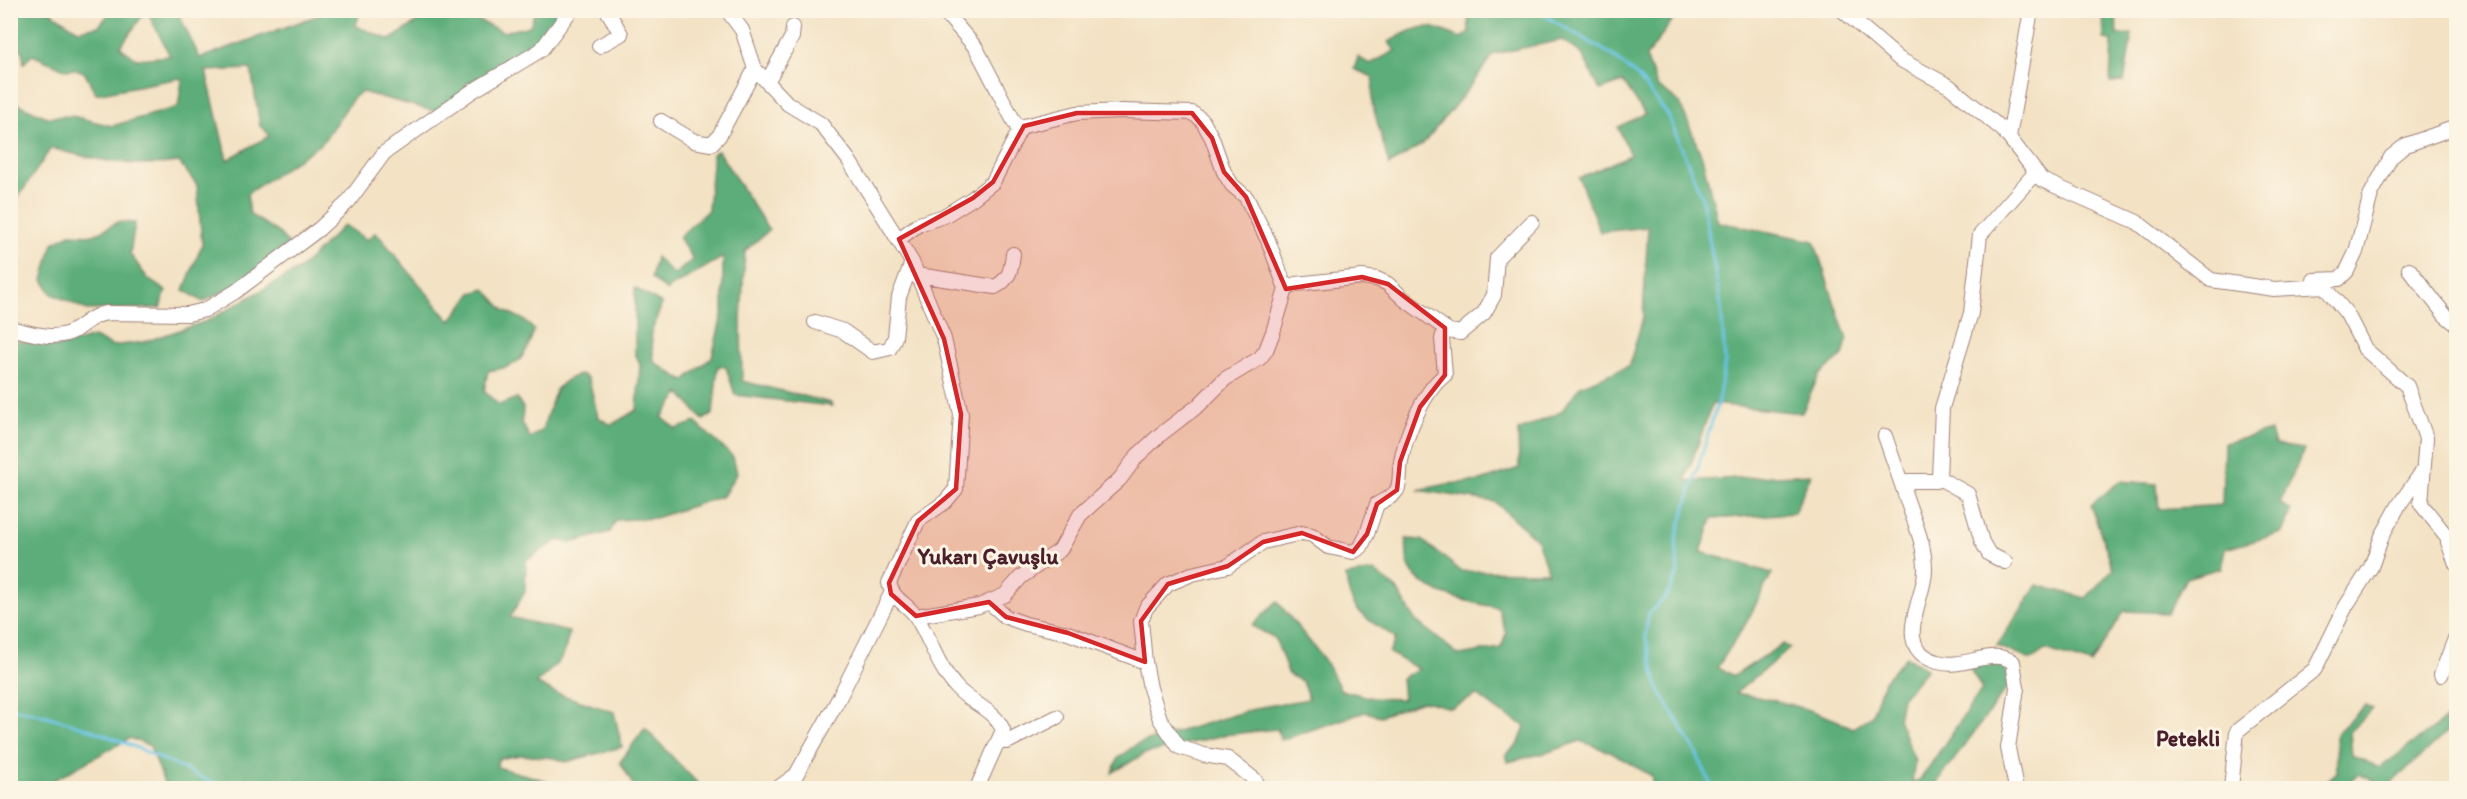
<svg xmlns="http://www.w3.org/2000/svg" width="2467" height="799" viewBox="0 0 2467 799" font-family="Itim,sans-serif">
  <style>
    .forest { fill: #5cad79; stroke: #536652; stroke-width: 1.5; fill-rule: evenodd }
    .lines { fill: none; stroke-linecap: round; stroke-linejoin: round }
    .stream { stroke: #68c4e6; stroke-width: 3 }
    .minor-casing { stroke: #9e8078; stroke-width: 16 }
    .minor { stroke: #fff; stroke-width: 14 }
    .marked { fill: #d62828; fill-opacity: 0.2; stroke: #d62828; stroke-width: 4.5; stroke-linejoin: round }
    .labels { text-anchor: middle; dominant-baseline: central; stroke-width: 6; stroke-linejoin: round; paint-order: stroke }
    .quarter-label { font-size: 22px; font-weight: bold; fill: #4a1f2b; stroke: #fcf5e5 }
  </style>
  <rect width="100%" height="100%" fill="#fcf5e5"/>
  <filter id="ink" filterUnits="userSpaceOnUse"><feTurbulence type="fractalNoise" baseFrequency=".0167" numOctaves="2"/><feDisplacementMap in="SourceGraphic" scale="12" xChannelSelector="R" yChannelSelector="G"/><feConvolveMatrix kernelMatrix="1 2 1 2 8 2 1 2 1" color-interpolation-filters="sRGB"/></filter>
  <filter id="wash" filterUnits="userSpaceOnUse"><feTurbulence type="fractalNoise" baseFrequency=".008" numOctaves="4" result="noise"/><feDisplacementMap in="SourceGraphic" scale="24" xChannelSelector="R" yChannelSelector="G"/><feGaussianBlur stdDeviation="1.35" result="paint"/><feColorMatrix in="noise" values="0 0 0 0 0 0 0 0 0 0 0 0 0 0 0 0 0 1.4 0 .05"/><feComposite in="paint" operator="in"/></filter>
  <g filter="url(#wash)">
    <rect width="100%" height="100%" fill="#f3e2c4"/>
    <path class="forest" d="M25 11H49L78 30 99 26 111 11H177L200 58 330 11H360L356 26 390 40 434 11H458L503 32 530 26 535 11H564L535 42 437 112 362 92 354 97 322 143 247 194 250 214 280 234 289 245 244 281 203 302 184 290 202 245 197 185 179 162C134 168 94 160 51 148L11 208V101L47 117 72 116 112 126 178 107 182 81 180 78 96 94 84 72 75 69 67 70 32 55 24 63 22 50 11 41 10 17ZM148 13 170 56 137 59 120 47 143 15ZM251 69 260 126 266 131 269 136 227 160 206 71Z
      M1468 11H1679L1646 57 1657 86 1680 103 1702 157 1718 222 1814 241 1847 340 1843 356 1819 375 1802 413 1712 404 1685 481 1811 474 1794 513 1712 519 1701 552 1772 573 1746 623 1717 668 1734 676 1783 644 1790 648 1736 693C1776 700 1816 709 1853 728L1872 715 1884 681 1906 657 1927 669 1902 698 1898 719 1915 761 1912 782 1920 780 1982 689 1970 669 1990 662 2004 663 2009 685 1933 788H1652V776L1610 752 1580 741 1549 752 1508 762 1506 755 1519 743 1525 726 1500 712 1477 695 1451 708 1423 701 1380 716 1365 712 1281 740 1277 729 1224 735 1144 754 1112 773 1118 758 1137 744 1261 707 1309 699 1302 681 1289 675 1275 638 1252 626 1277 601 1323 658 1341 690 1373 698 1403 699 1401 678 1419 669 1389 653 1396 638C1367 618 1349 614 1346 576L1374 571 1397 589 1415 620 1459 655 1501 648 1506 633 1498 608C1471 602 1417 594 1408 563 1406 556 1407 547 1406 539L1422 540 1461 571 1548 572 1537 540 1495 502 1418 490 1447 484 1481 481 1519 468 1518 431 1561 412 1580 386 1629 366 1643 317 1648 227 1600 232 1579 178 1630 155 1618 127 1645 114 1623 82 1600 90 1582 54 1562 40 1493 54 1470 87 1423 144 1389 165 1372 103 1373 77 1354 69 1358 57 1370 64 1395 51 1389 42C1401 35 1416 26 1430 27 1440 28 1452 36 1463 38L1469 31Z
      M2103 11H2116L2117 35 2132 34 2124 82 2110 83 2112 40 2104 39Z
      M718 151 769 230 745 251 741 319 742 381 831 403 832 406 735 395 726 367 718 366 713 414 703 420 680 393 662 417 676 429 695 422 733 457 737 473 723 496 655 518 616 520 610 532 571 543 558 540 526 560 525 592 510 617 569 632C564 663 558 662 536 683L553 692 614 712 622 747 566 762 555 758 521 755 498 759 497 767 544 780 552 788H166L150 746 130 738 40 788H11V340L58 347 94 337 112 346 144 342 207 321 300 269 344 225 367 240 376 232 450 321 472 293 485 289 504 310 524 320 534 330C524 360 520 366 488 371L484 391 499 405 517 398 523 408 522 423 530 438 542 430 556 390 565 381 577 375H583L589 380 598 417 611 425 637 410 640 364 635 353V288L662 304 651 333 654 362 684 381 712 357 723 311V257L666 290 651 278 656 257 674 275 693 259 679 237 708 210 713 153Z
      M118 222 135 223 130 254 148 279 166 291 160 308 87 310 52 294 43 280 53 243 70 234 94 235Z
      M2271 431 2275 445 2304 449 2280 503 2291 511 2282 533 2225 549 2221 568 2186 578 2168 613 2124 611 2091 664 2045 650 2031 660 1997 646 2037 585 2086 598 2113 569 2091 505 2120 481 2157 484 2159 509 2222 505 2224 443Z
      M2365 705 2373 709 2350 731 2352 755 2380 768 2455 712 2456 724 2387 787 2359 774 2344 788H2319L2337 772 2336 734Z
      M645 728 701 787 702 788H635L620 762Z"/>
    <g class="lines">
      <path class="stream" d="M1535 10 1612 55 1639 78 1668 115 1702 197 1721 306 1725 362 1717 405 1676 539 1678 573 1666 597 1649 613 1645 636 1658 688 1695 751 1713 788
        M10 708C84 721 156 755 223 788"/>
    </g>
  </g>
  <g filter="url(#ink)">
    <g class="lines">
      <g class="minor-casing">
        <path id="minor" d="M727 10 742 30 755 69 788 104 821 124 848 159 912 262 944 339 961 414 956 489 945 502 918 521 889 583C893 601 909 604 917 618 931 641 938 667 956 687 971 704 994 709 1003 730L977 788
          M943 10 976 48 1019 131
          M1842 10 1899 59 1949 86 2003 130 2042 180 2137 222 2211 280 2274 289 2324 286 2347 314 2365 349 2407 386 2426 438 2421 504 2456 548
          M599 46 621 34 607 10
          M767 82 792 37 793 27
          M661 121 694 141 711 144 719 136 755 69
          M2009 137 2031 10
          M899 239 919 224 944 216 973 198 993 182 1019 131 1024 126 1077 113 1121 111 1192 113 1202 120 1212 138 1224 172 1232 185 1246 197 1268 240 1286 289 1273 332 1266 350 1260 358 1225 379 1199 405 1161 434 1137 456 1120 479 1080 515 1060 550 1021 577 1005 595 979 606 916 616
          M2409 269 2445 315 2456 324
          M918 275 995 287C1010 279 1011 270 1013 254
          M2314 280 2339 279 2347 271 2356 252 2371 194 2391 157 2406 145 2456 127
          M1286 289 1296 284 1362 277 1377 279 1388 284 1404 299 1449 331 1460 333 1484 313 1494 295 1497 258 1532 222
          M815 322 843 331 873 352 890 348 895 337 899 297 912 262
          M10 328C30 333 56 342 75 330 86 323 93 315 107 313L188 314 205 310 235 292 319 229 348 202 384 153 471 92 541 50 571 10
          M1885 436 1904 491
          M1939 478 1968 494 1982 542 1989 554 2005 562
          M2448 542 2456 564
          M989 602 1006 617 1026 624 1068 633 1145 662
          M2441 675 2456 636
          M998 741 1007 742 1057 717
          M778 788 796 775 838 700 891 594
          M1260 788 1254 779 1228 759 1204 755 1179 747 1160 719 1150 688 1145 662 1141 621 1146 608 1168 584 1192 574 1228 566 1263 542 1302 533 1312 535 1328 547 1353 552 1361 547 1367 534 1377 504C1384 500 1393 497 1397 490 1401 482 1399 471 1401 462 1405 436 1424 390 1445 375L1442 339 1445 328
          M2016 788 2008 748 2017 688 2013 662C1992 647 1963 670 1938 662 1890 648 1925 600 1925 570 1925 541 1912 518 1904 491L1908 481H1936L1939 478 1942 408 1971 313 1980 235 2036 172
          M2231 788 2237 731 2315 669 2346 606 2371 567 2382 536 2399 505 2422 472"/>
      </g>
      <use href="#minor" class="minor"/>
    </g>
  </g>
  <path class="marked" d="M1077 113H1192L1212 138 1224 172 1246 197 1286 289 1362 277 1388 284 1445 328V375L1420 407 1400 462 1397 490 1377 504 1367 534 1353 552 1302 533 1263 542 1228 566 1168 584 1141 621 1145 662 1068 633 1006 617 989 602 916 616 891 594 889 583 918 521 956 489 961 414 944 339 899 239 973 198 993 182 1024 126Z"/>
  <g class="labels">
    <g class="quarter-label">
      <text x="988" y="556">Yukarı Çavuşlu</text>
      <text x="2188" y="738">Petekli</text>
    </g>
  </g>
  <rect width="2467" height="799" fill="none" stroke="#fcf5e5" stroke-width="36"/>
</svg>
